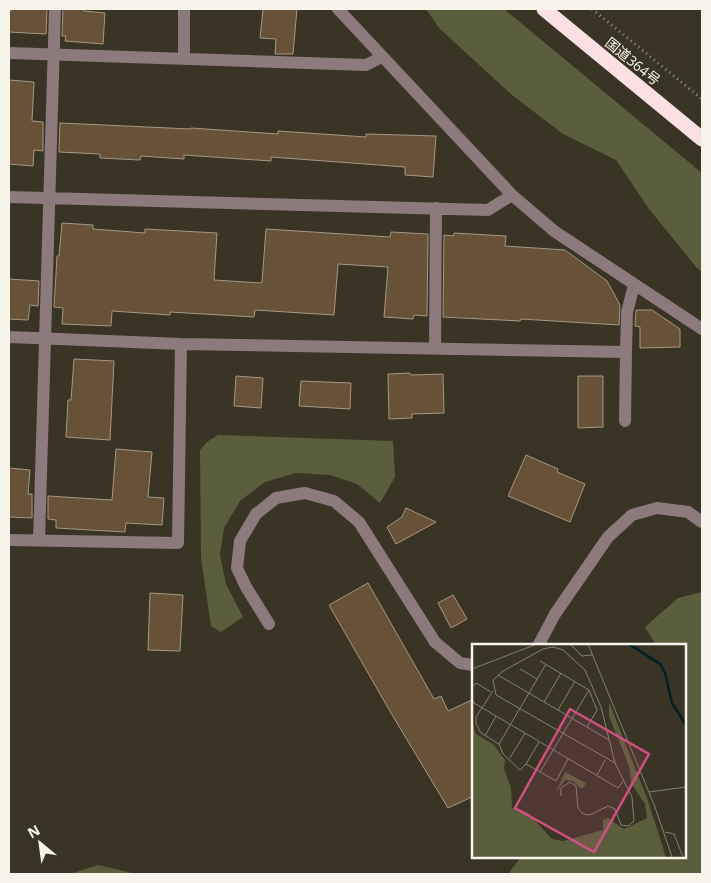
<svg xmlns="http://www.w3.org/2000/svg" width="711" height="883" viewBox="0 0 711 883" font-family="'Open Sans','Noto Sans JP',sans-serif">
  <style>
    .forest { fill: #5a5e3d }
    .building { fill: #685237; stroke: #a49787 }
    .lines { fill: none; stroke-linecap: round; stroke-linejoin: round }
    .path { stroke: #989487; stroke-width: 3; stroke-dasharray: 1 4; stroke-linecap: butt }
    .minor { stroke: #8c7a7c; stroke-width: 12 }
    .highway { stroke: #fbe0e3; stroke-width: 15 }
    .labels { text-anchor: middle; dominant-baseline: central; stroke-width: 4; stroke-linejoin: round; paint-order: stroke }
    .street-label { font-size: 14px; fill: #f7f5ea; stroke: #393424 }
    .inset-river { fill: none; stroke: #002124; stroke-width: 2.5 }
    .inset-road { fill: none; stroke: #858173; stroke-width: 1 }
    .view { fill: #cf4f7f; fill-opacity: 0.15; stroke: #cf4f7f; stroke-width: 2.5 }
    .inset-edge { fill: none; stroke: #f7f5ea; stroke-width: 2.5 }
  </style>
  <rect width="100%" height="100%" fill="#393424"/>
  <path class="forest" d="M426 9H504L702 173V272L697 268 649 209 616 160 563 134 512 95 439 28Z
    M218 435 393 441 395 477 380 503 357 484 330 475 296 473 265 482 240 501 224 528 220 555 226 584 243 617 221 632 211 626 201 558 200 450 207 442Z
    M702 592V874H508L521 857H685V646L656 645 645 627 678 598Z
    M98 865 136 874H70Z"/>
  <path class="building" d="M11 9H47L46 34 9 32V11H11Z
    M63 9H84V11L105 13 103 44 65 41 66 36H62Z
    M263 9H297L293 54H275L276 39 260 38Z
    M9 80 34 82 32 121 43 122V151L34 150 33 166 9 164Z
    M60 123 191 129V128L278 134V131L366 137V134L436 136 433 177 405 175V167L325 161 271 157V161L184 155V159L141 156 140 160 100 158V154L59 152Z
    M62 223 93 225V229L145 233V229L217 233 214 280 261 283 262 282 266 229 390 237 391 232 428 234 427 316 414 315 413 319 384 317 388 267 338 264 334 315 255 310 254 317 170 312V315L112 311 111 326 62 324 63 308 54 307 56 274 57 256H59Z
    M454 233 506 236 505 246 565 250 607 281 620 305 619 325 521 319 520 321 443 317 444 235 453 236Z
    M9 279 39 281 38 306 30 305 28 320 9 319Z
    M636 310H652L680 329V347L640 348V327L635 326Z
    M74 359 114 361 110 440 66 437 68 400H71Z
    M410 373 411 375 443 374 444 413 412 414V418L389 419 388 374Z
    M236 376 263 378 261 408 234 406Z
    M578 376H603V427L578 428Z
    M301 381 351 383 350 409 299 406Z
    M116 449 152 452 148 497 164 498 162 525 126 523 125 532 56 528V520L48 519V496L112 500Z
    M526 455 558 469 557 472 585 484 570 522 508 496Z
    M9 468 30 470 28 494H32V518L9 517Z
    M406 508 436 522 396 544 387 527 402 517Z
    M368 583 434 699 441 696 448 711 474 699V796L448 808 391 713 329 605Z
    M150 593 183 595 180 651 148 650Z
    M453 595 467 619 451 628 438 603Z"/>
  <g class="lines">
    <path class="path" d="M592 9 702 99"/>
    <path class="minor" d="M338 9 512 195 554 231 702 329
      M9 53 366 65 382 57
      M184 59V9
      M9 197 488 210 512 195
      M9 337 181 344 626 352 627 312 634 285
      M435 348 436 208
      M625 421 626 352
      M9 540 178 543 181 344
      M39 540 55 9
      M269 624 246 587 237 568 240 541 256 514 276 498 305 493 334 501 359 522 435 642 460 663 473 665
      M538 646 555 614 608 537 632 515 657 508 688 512 702 522"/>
    <path class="highway" d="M544 9 702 139"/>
  </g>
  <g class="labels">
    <g class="street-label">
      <text transform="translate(633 61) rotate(39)">国道364号</text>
    </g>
  </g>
  <g transform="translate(472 644)">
    <rect width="214" height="214" fill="#393424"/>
    <path d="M137 58 175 154 194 213H0V76L4 90 22 101 33 116 32 125 39 144 40 164 55 168 80 195 91 197 131 186V176L136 174 152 185 175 174 173 160 159 139 157 122 137 72ZM93 128 114 139 112 143 109 145 101 137 93 136 83 150Z" fill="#5a5e3d"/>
    <path class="inset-river" d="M157 0 188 20 193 29 200 59 214 81"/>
    <path class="inset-road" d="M98 0 110 12 120 11M116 0 183 163 200 213M68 17 117 46 68 128M0 25 65 0M48 25 65 35M26 31 137 96M0 43 4 39 19 48M21 47 4 73V80L9 89 27 100 31 110 48 126 54 120 84 137 96 115M0 55 2 59 146 144 151 137M72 58 89 29M86 66 103 37M115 83 125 66 117 46M13 92 24 72M27 100 74 20M38 114 53 89M54 120 67 98M125 131 133 116M177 148 214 143M89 152V144L98 138 104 142 106 164 111 170 118 171 136 162 143 165 149 181 156 182 162 177 160 153 143 119 129 63 113 26 91 6 81 3 71 5 31 27 21 36 24 51 143 119M193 188 202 190 211 213"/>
    <path class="view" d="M98 65 177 110 122 208 43 164Z"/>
    <rect width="214" height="214" class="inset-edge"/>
  </g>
  <rect width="711" height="883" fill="none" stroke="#f7f5ea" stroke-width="20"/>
  <g transform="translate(40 843) rotate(331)" stroke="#393424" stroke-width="4" paint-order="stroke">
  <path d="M0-4L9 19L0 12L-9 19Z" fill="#f7f5ea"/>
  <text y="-8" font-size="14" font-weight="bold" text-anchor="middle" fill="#f7f5ea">N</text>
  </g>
</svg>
